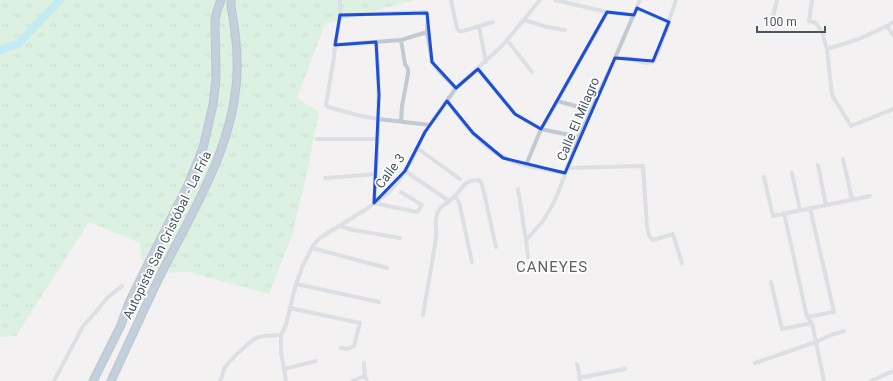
<svg xmlns="http://www.w3.org/2000/svg" width="893" height="381" viewBox="0 0 893 381" font-family="Roboto,sans-serif">
  <style>
    .grass { fill: url(#grass-tufts) }
    .lines { fill: none; stroke-linecap: round; stroke-linejoin: round }
    .river { stroke: #8ce2ef; stroke-width: 8 }
    .highway-casing { stroke: #7493ad; stroke-width: 9 }
    .street { stroke: #bfcad1; stroke-width: 4 }
    .highway { stroke: #88a8c1; stroke-width: 7 }
    .marked { fill: none; stroke: #1d4ed8; stroke-width: 3; stroke-linejoin: round }
    .labels { text-anchor: middle; dominant-baseline: central; stroke-width: 3.5; stroke-linejoin: round; paint-order: stroke }
    .street-label { font-size: 13px; fill: #485660; stroke: #fff }
    .quarter-label { font-size: 15px; letter-spacing: 1px; fill: #5d6267; stroke: #fff }
  </style>
  <defs>
    <pattern id="grass-tufts" width="24" height="20" patternUnits="userSpaceOnUse"><rect width="24" height="20" fill="#c0f1cf"/><path d="M3 7l-1-3M5 7V3M7 7l1-3M15 17l-1-3M17 17v-4M19 17l1-3" fill="none" stroke="#9ec6ab"/></pattern>
  </defs>
  <rect width="100%" height="100%" fill="#f4f1f2"/>
  <path class="grass" d="M0 0H415L325 24 297 98 319 112 305 182 292 235 269 294 188 272 162 273 147 266 141 258 140 243 89 222 16 336 0 337Z"/>
  <g class="lines">
    <path class="river" d="M0 50 18 44 60 0"/>
    <g class="highway-casing">
      <path id="highway" d="M93 381 121 325 128 305 147 266 188 185 203 148 213 105 216 79 215 20 217 11 221 0
        M111 381C129 343 146 304 165 266 196 206 235 142 237 72 238 50 235 28 231 6V0"/>
    </g>
    <path class="street" d="M340 0V15L335 45 334 57 326 105 328 107 361 116 378 119 430 125
      M451 0 457 28 459 31H463L479 26 493 22
      M555 0 607 12 634 15
      M812 0 809 21 816 23 822 32 827 49 832 95 851 126 893 109
      M637 8 669 22
      M340 15 426 12 428 15 427 32
      M524 20 547 27 565 30
      M772 21 777 0
      M479 26 486 62
      M887 26 893 22
      M507 40 532 72
      M376 42C381 96 377 150 374 203L417 212 422 205 401 192
      M335 45 401 40 427 32 432 62 440 72 456 88
      M827 49 859 39 887 26 893 35
      M615 58 631 59 646 63 652 62 654 60 659 50 676 0
      M478 69 515 114 541 129 579 137
      M447 101C462 121 480 146 503 157 521 167 545 169 565 173
      M591 110 557 101 607 12
      M401 122 402 106 408 74V69L405 64 401 40
      M317 139H377
      M417 148 460 179
      M843 159 852 199
      M526 165 541 129 557 101
      M818 165 826 205
      M568 168 643 166 647 226 649 236 653 240 673 234 682 263
      M405 171 449 201
      M792 173 800 210
      M764 177 773 216 870 196
      M325 178 376 174
      M518 189 526 240 528 257
      M455 196 459 202 472 262
      M784 213 807 317 812 323 824 381
      M340 226 353 230 400 238
      M526 240 543 221 552 206 558 193 579 137 615 58 640 0
      M312 248 387 268
      M771 282 782 329 812 323
      M296 284 379 302
      M290 308 360 323 354 346 347 349 341 348
      M423 315C427 289 433 262 436 236 437 228 434 221 437 214 439 206 448 203 454 197 458 193 462 187 466 183 470 181 474 180 478 180L481 182 484 192 496 247
      M807 317 834 312 810 208
      M364 363 365 376 367 381
      M755 363 816 342 831 335 844 331
      M577 364 579 373 580 380
      M284 369 316 361
      M579 378 625 369
      M54 381 83 326 95 313 107 298 122 286
      M220 381C222 377 223 373 224 369 228 362 251 339 259 337 266 335 273 336 281 335
      M286 381 281 352V335L286 325 296 284 303 265 314 244 320 238 368 208 388 193 398 182 405 171 411 162 425 132 456 88 503 45 540 0
      M352 381 365 376
      M871 381 893 371"/>
    <use href="#highway" class="highway"/>
  </g>
  <path d="M0 0H893V381H0ZM637 8 669 22 653 61 615 58 565 173 503 158 473 133 447 101 425 132 405 171 374 203 379 95 376 42 335 45 340 15 427 13 432 62 456 88 478 69 515 114 541 129 607 12 634 15Z" fill="#f4f1f2" fill-opacity=".55" fill-rule="evenodd"/>
  <path class="marked" d="M637 8 669 22 653 61 615 58 565 173 503 158 473 133 447 101 425 132 405 171 374 203 379 95 376 42 335 45 340 15 427 13 432 62 456 88 478 69 515 114 541 129 607 12 634 15Z"/>
  <g class="labels">
    <g class="street-label">
      <text transform="translate(578 119) rotate(-67)">Calle El Milagro</text>
      <text transform="translate(390 171) rotate(-53)">Calle 3</text>
      <text transform="translate(167 235) rotate(-64)">Autopista San Cristóbal - La Fría</text>
    </g>
    <g class="quarter-label">
      <text x="552" y="267">CANEYES</text>
    </g>
  </g>
  <path d="M757 26v6h68v-6" fill="none" stroke="#485660" stroke-width="2"/>
  <text x="763" y="26" font-size="12" fill="#485660" stroke="#ffffff" stroke-width="3" paint-order="stroke">100 m</text>
</svg>
